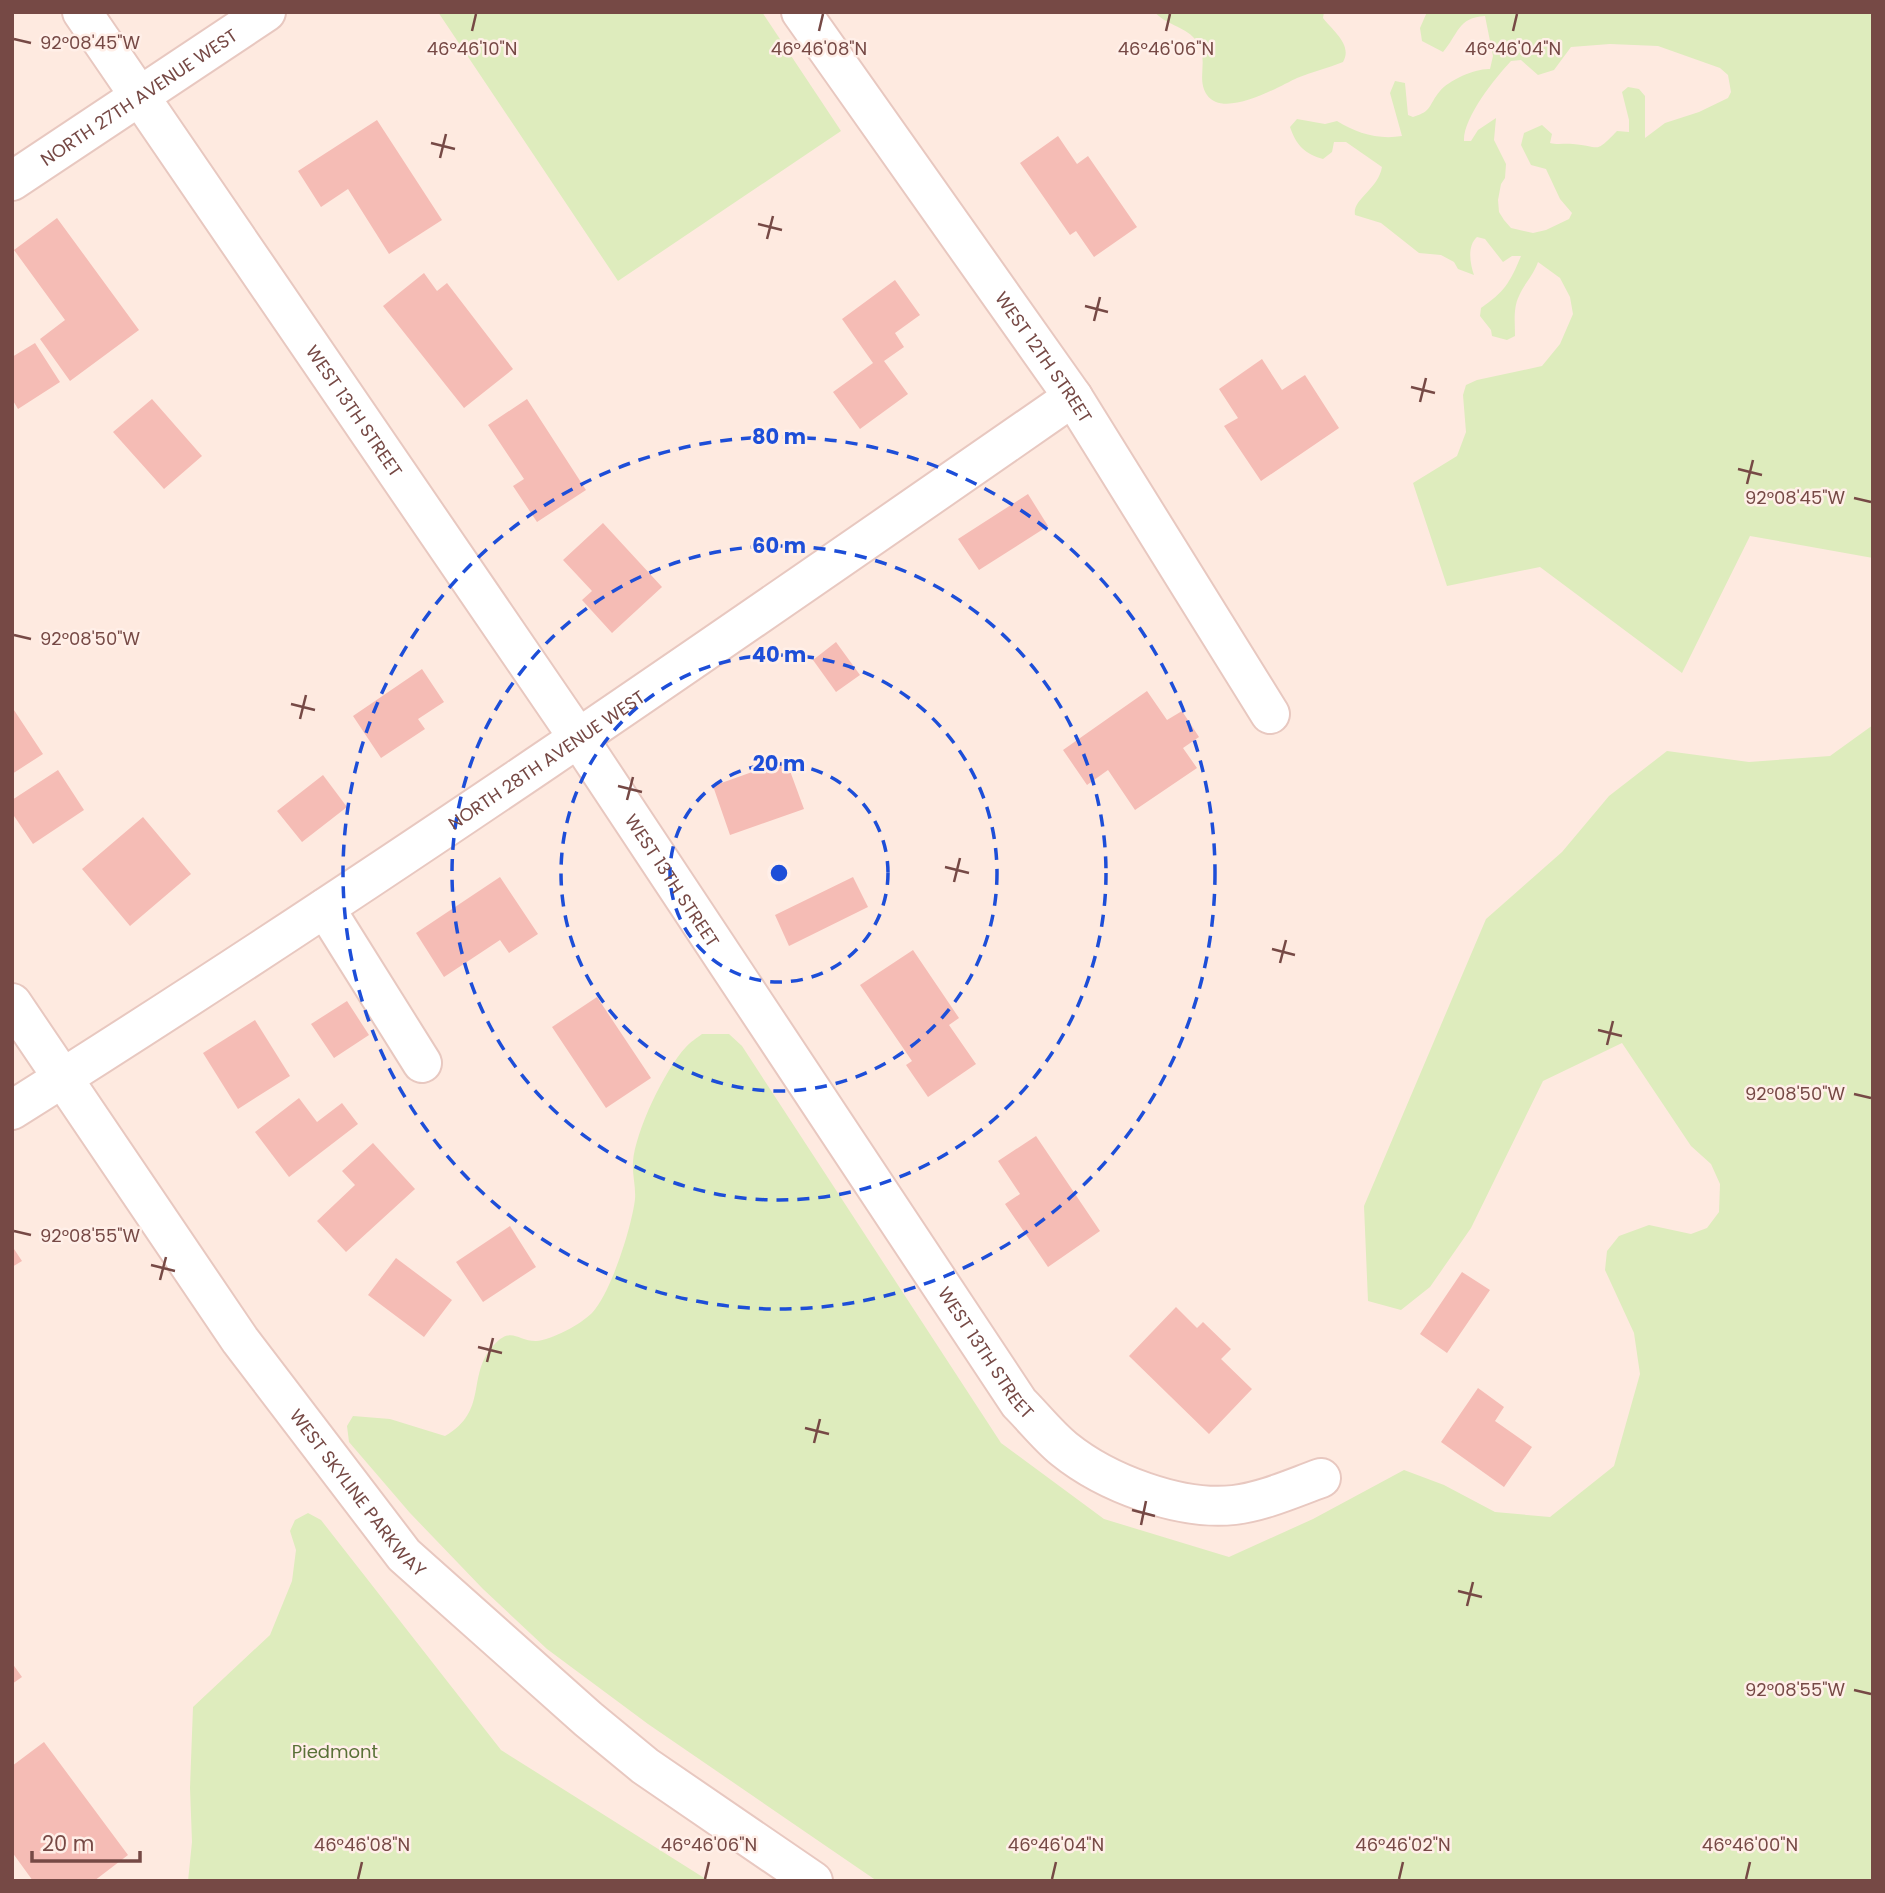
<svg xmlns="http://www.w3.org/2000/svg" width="1885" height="1893" viewBox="0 0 1885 1893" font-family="Poppins,sans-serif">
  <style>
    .green { fill: #deecbd; fill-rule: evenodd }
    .building { fill: #f5bcb5 }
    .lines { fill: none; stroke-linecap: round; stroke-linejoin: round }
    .minor-casing { stroke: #e8c8c0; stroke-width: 42 }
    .minor { stroke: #fff; stroke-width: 38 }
    .ticks { fill: none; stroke: #764945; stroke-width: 2.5 }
    .ring { fill: none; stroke: #1d4ed8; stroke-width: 3.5; stroke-dasharray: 12 9 }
    .labels { text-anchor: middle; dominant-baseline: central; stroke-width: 5; stroke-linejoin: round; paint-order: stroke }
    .street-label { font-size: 18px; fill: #764945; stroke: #ffefe8 }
    .park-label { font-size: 18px; fill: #597137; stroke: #ffefe8 }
    .ticks-label { font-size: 18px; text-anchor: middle; fill: #764945; stroke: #ffefe8; stroke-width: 5; stroke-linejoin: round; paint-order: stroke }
    .centre { fill: #1d4ed8; stroke: #ffefe8; stroke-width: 3.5 }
    .ring-label { font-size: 21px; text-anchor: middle; font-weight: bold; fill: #1d4ed8; stroke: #ffefe8; stroke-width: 5; stroke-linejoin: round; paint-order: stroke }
  </style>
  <rect width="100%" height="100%" fill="#feeae0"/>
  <path class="green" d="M438 12H762L841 131 618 281Z
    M1155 12H1324L1323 18C1333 31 1353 45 1343 62 1328 68 1312 72 1297 78 1278 87 1224 119 1207 95 1195 77 1211 59 1195 39 1184 26 1164 24 1155 12Z
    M1427 12H1873V558L1750 536 1682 673 1540 567 1447 586 1413 483 1457 456 1466 432 1463 395 1466 385 1477 380 1542 366 1560 344 1573 314 1570 297 1560 278 1538 262C1533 276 1524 284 1519 296 1513 308 1515 323 1515 336L1507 340 1492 336 1491 330 1480 316 1481 308C1504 292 1510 283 1521 256H1512L1503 262 1485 239 1477 237C1467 246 1470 263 1474 275L1458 269 1454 262 1441 255 1419 253 1381 223 1355 215C1352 199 1378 190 1382 167L1346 142H1334L1332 152 1323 159C1305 154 1296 145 1290 127L1297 119 1325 124 1337 121C1356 133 1378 140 1402 136L1390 93 1395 81 1405 83 1408 115 1413 117C1433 111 1428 105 1440 91 1449 80 1476 68 1490 69L1493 56 1485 16C1458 17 1458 35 1443 52L1422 41 1420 28ZM1610 44 1658 46 1720 68 1728 75 1731 92 1728 98 1699 112 1665 123 1645 138V96L1639 89 1628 87 1622 92 1629 120V132L1617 131C1594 155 1601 146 1573 144 1565 143 1558 145 1550 143L1552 134 1542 125 1524 133 1521 145 1531 165 1546 169 1560 199 1572 213 1569 219 1546 230 1533 233 1511 228 1504 220 1499 212 1498 200 1501 184 1505 178 1506 164 1494 140 1496 118 1478 130 1471 141H1464C1463 118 1495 78 1511 61L1521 60 1538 75 1554 70 1571 47Z
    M1873 725V1881H877L648 1724 547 1649 483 1589 410 1513 349 1442 347 1426 353 1416 390 1419 445 1436C489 1411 466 1376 493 1346 511 1325 517 1341 536 1341 552 1340 581 1324 592 1313 611 1293 632 1226 635 1199 636 1187 632 1174 633 1162 635 1132 665 1069 686 1047 690 1042 697 1038 702 1034H729L742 1046 1001 1443 1104 1519 1229 1557 1313 1519 1404 1470 1444 1485 1495 1512 1550 1517 1614 1466 1640 1374 1634 1333 1605 1270 1607 1251 1619 1236 1649 1225 1691 1234 1707 1228 1719 1212 1720 1184 1711 1164 1691 1146 1622 1043 1543 1081 1471 1228 1430 1287 1401 1310 1368 1301 1364 1206 1486 919 1562 852 1609 796 1667 751 1749 762 1830 756Z
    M308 1513 321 1520 501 1750 709 1881H188L192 1842 190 1788 193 1707 270 1635 292 1581 296 1550 290 1531 295 1520Z"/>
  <path class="building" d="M377 120 442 220 389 254 348 189 321 207 298 171Z
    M1058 136 1077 164 1088 156 1137 227 1094 257 1076 231 1070 235 1020 163Z
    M57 218 139 330 70 381 40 339 65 320 14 250Z
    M424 273 437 291 447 283 513 369 464 408 383 306Z
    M895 280 920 315 895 333 904 347 884 361 908 394 860 429 833 392 873 363 842 319Z
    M35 343 60 382 18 409 12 399V357Z
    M1262 359 1282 390 1305 375 1339 428 1261 481 1224 426 1238 418 1219 389Z
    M152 399 202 456 164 489 113 432Z
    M527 399 586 490 537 522 513 486 524 479 488 425Z
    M1028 494 1048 526 979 570 958 539Z
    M603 523 662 587 612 633 582 600 592 591 563 560Z
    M836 642 860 675 836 692 813 660Z
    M422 669 444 702 418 719 425 729 381 758 353 716Z
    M1147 691 1167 720 1182 711 1199 737 1183 748 1197 768 1135 810 1108 770 1087 785 1063 750Z
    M12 707 43 754 12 774Z
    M786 760 804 809 730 835 713 786Z
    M58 770 84 810 33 844 12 813V800Z
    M323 775 347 807 302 842 277 811Z
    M143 817 191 874 130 926 82 869Z
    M500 877 538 934 509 953 500 940 444 977 416 933Z
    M853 877 868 907 789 946 775 915Z
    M913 950 959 1018 949 1025 976 1064 928 1097 906 1065 912 1061 860 985Z
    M597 997 651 1078 606 1108 552 1027Z
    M347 1001 369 1035 334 1058 311 1024Z
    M255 1020 290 1076 238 1109 203 1053Z
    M299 1098 317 1122 342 1103 358 1124 289 1177 255 1132Z
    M1036 1136 1100 1231 1048 1267 1005 1204 1020 1194 998 1161Z
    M373 1143 415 1189 346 1252 317 1221 355 1185 342 1171Z
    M510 1226 536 1267 483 1302 456 1262Z
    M12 1246 22 1261 12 1267Z
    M396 1258 452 1300 424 1337 368 1295Z
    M1462 1272 1490 1290 1447 1353 1420 1334Z
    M1176 1307 1197 1328 1203 1322 1231 1349 1221 1359 1252 1389 1209 1434 1129 1356Z
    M1478 1388 1504 1407 1495 1421 1532 1447 1504 1487 1441 1442Z
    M12 1663 22 1677 12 1684Z
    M44 1742 128 1855 94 1881H33L12 1852V1766Z"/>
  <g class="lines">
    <g class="minor-casing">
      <g id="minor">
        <path id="s1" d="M82 12 579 739 1019 1403C1034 1418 1048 1436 1064 1449 1106 1483 1180 1511 1234 1505 1265 1501 1293 1488 1321 1478"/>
        <path id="s2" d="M801 12 1073 397 1270 714"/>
        <path id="s3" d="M12 181 266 12"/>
        <path d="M325 908 422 1063"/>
        <path id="s4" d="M12 1003 240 1340 404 1555 588 1719 645 1766 813 1881"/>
        <path id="s5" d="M12 1110C373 883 723 640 1073 397"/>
      </g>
    </g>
    <use href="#minor" class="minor"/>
  </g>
  <path class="ticks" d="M472 31 476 14M819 31 823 14M1166 31 1170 14M1513 31 1517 14M14 39 31 43M431 143 455 149M440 158 446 134M758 224 782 230M767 239 773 216M1085 306 1108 312M1094 321 1100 297M1411 387 1435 393M1420 402 1426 378M1738 469 1762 475M1747 484 1753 460M1854 498 1871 502M14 635 31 639M291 704 315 710M300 719 306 695M618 786 642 792M627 800 633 777M945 867 969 873M954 882 960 858M1272 949 1295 955M1280 963 1286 940M1598 1030 1622 1036M1607 1045 1613 1021M1854 1094 1871 1098M14 1231 31 1235M151 1265 175 1271M160 1280 166 1257M478 1347 502 1353M487 1362 493 1338M805 1428 829 1434M814 1443 820 1419M1132 1510 1155 1516M1141 1525 1146 1501M1458 1591 1482 1597M1467 1606 1473 1582M1854 1690 1871 1694M358 1879 362 1862M705 1879 709 1862M1052 1879 1056 1862M1399 1879 1403 1862M1746 1879 1750 1862"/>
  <g class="ring">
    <circle cx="779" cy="873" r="109"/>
    <circle cx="779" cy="873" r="218"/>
    <circle cx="779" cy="873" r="327"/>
    <circle cx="779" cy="873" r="436"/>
  </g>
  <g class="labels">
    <g class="street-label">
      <text stroke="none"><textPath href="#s3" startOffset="152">NORTH 27TH AVENUE WEST</textPath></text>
      <text stroke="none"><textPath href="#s2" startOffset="422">WEST 12TH STREET</textPath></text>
      <text stroke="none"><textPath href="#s1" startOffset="483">WEST 13TH STREET</textPath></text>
      <text stroke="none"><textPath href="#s5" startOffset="639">NORTH 28TH AVENUE WEST</textPath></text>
      <text stroke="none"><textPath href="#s1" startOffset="1050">WEST 13TH STREET</textPath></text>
      <text stroke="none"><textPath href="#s1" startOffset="1617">WEST 13TH STREET</textPath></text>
      <text stroke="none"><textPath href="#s4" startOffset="600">WEST SKYLINE PARKWAY</textPath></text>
    </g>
    <g class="park-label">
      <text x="335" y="1751">Piedmont</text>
    </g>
  </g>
  <g class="ticks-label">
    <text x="90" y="49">92°08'45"W</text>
    <text x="472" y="55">46°46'10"N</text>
    <text x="819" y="55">46°46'08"N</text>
    <text x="1166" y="55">46°46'06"N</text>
    <text x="1513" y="55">46°46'04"N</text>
    <text x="1795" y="504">92°08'45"W</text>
    <text x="90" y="645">92°08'50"W</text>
    <text x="1795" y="1100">92°08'50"W</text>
    <text x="90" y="1242">92°08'55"W</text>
    <text x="1795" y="1696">92°08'55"W</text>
    <text x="362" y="1851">46°46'08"N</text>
    <text x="709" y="1851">46°46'06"N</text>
    <text x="1056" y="1851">46°46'04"N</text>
    <text x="1403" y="1851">46°46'02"N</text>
    <text x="1750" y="1851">46°46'00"N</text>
  </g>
  <circle cx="779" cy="873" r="10" class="centre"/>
  <g class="ring-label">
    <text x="779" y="444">80 m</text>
    <text x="779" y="553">60 m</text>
    <text x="779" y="662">40 m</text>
    <text x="779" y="771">20 m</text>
  </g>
  <rect width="1885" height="1893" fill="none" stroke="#764945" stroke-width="28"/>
  <path d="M32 1851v10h108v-10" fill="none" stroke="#764945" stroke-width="3.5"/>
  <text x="42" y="1851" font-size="21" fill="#764945" stroke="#ffefe8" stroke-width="5" paint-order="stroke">20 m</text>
</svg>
